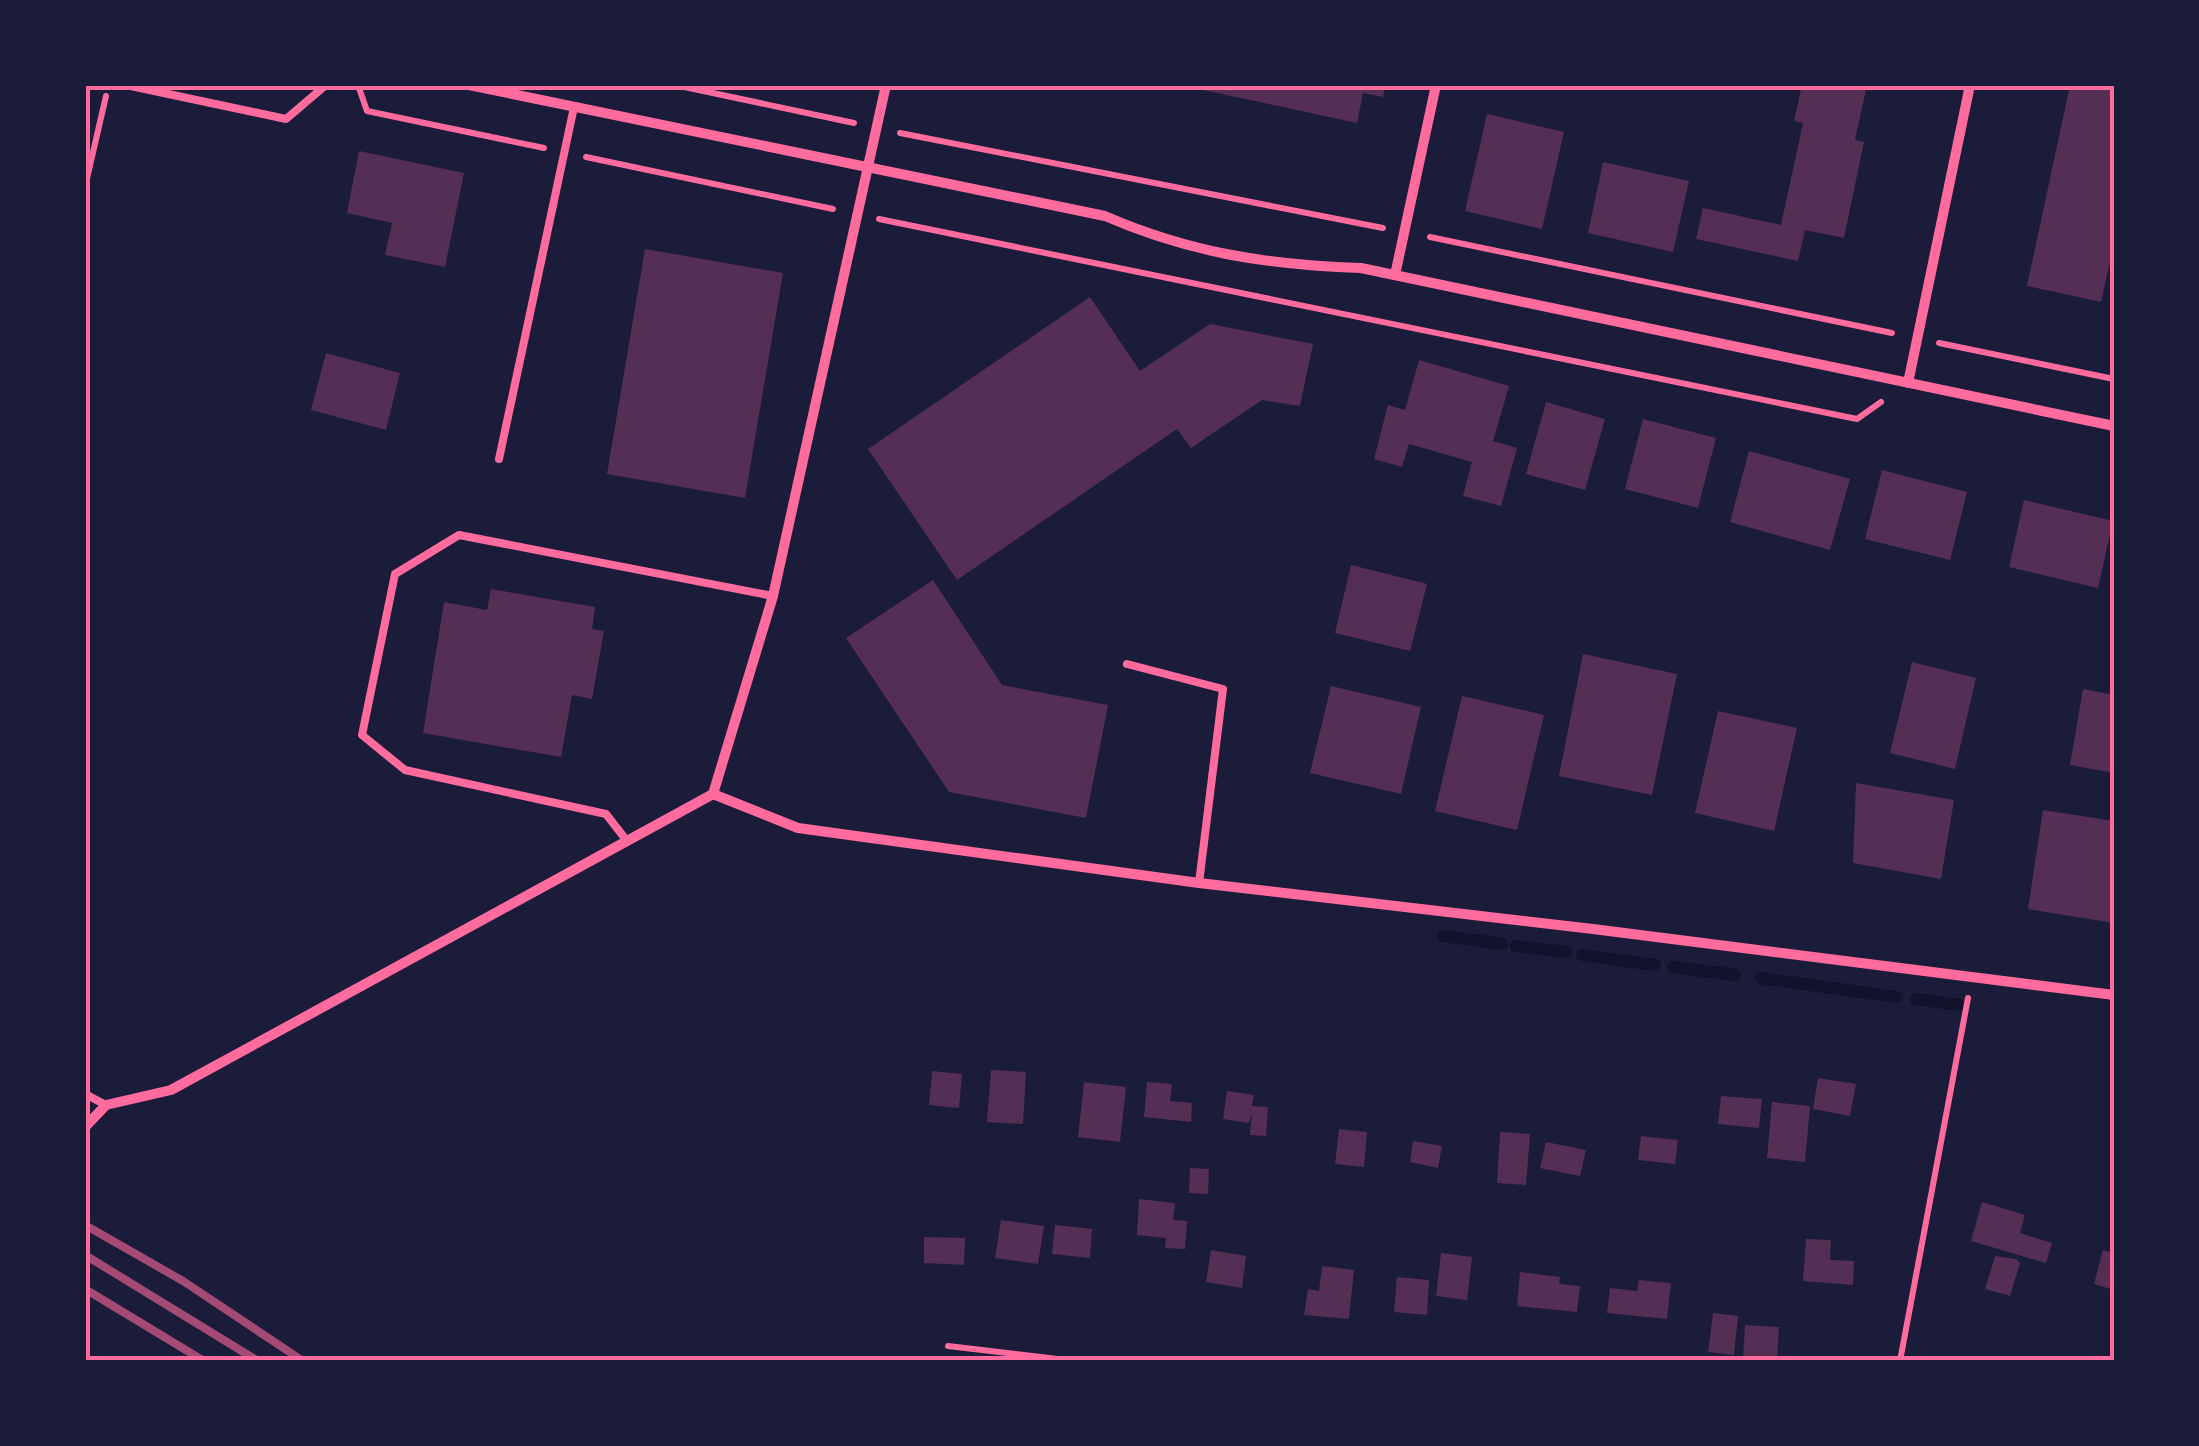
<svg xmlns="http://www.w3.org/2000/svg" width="2199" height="1446" viewBox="0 0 2199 1446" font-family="'PT Sans Narrow',sans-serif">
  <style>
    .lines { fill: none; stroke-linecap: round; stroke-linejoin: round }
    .stream { stroke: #12122b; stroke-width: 12 }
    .building { fill: #542f53 }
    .path { stroke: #ff6b9d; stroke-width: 6 }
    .service { stroke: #ff6b9d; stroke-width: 8 }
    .minor { stroke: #ff6b9d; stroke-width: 10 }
    .rail { stroke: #a44b75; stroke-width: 8 }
    .neatline { fill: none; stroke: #ff6b9d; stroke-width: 4 }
  </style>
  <rect width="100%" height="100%" fill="#1b1b3a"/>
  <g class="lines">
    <path class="stream" d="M1443 936 1502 944
      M1516 946 1566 952
      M1582 955 1655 965
      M1673 967 1735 975
      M1761 978 1896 997
      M1916 999 1960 1005"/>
  </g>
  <path class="building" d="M1180 85H1385L1383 97 1363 93 1357 123Z
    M1802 85H1867L1855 140 1864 142 1844 238 1805 230 1798 261 1696 239 1703 208 1781 225 1803 123 1794 121Z
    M2070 85H2114V244L2101 302 2027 286Z
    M1487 114 1564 132 1542 229 1465 211Z
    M359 151 464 173 445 267 385 255 392 223 347 213Z
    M1603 162 1689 181 1673 252 1588 233Z
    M645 249 783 273 745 498 607 474Z
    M1090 297 1140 371 1210 324 1313 344 1300 406 1262 400 1191 448 1177 429 957 580 868 449Z
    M326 353 400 373 386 430 311 410Z
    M1419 360 1509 386 1493 441 1517 448 1501 506 1463 496 1472 462 1409 444 1402 467 1374 459 1388 405 1405 410Z
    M1546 402 1605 419 1585 490 1526 474Z
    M1643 419 1716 438 1698 508 1625 489Z
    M1749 451 1850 479 1830 550 1730 522Z
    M1882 470 1967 492 1950 560 1865 539Z
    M2024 500 2113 521 2098 588 2009 567Z
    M1351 565 1427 584 1410 651 1335 633Z
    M933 580 1002 685 1108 705 1086 818 949 792 846 638Z
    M491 589 595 607 592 629 604 631 592 699 572 695 561 757 423 733 444 602 487 610Z
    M1583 654 1677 674 1652 795 1559 776Z
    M1912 662 1976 678 1955 769 1890 753Z
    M1331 686 1421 707 1401 794 1310 773Z
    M2083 689 2114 695V773L2070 765Z
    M1462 696 1544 715 1517 830 1435 811Z
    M1718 711 1797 728 1774 831 1695 813Z
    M1856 783 1954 800 1941 879 1853 863Z
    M2043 810 2114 821V923L2028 909Z
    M991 1070 1026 1072 1023 1124 987 1122Z
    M932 1071 962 1074 959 1108 929 1105Z
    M1818 1078 1856 1084 1850 1116 1813 1109Z
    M1084 1082 1126 1087 1120 1142 1078 1137Z
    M1147 1082 1172 1084 1170 1101 1192 1103 1191 1122 1144 1117Z
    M1227 1091 1254 1095 1252 1106 1268 1107 1266 1136 1250 1135 1252 1112 1249 1123 1223 1119Z
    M1721 1096 1762 1099 1759 1128 1718 1124Z
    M1772 1102 1810 1106 1805 1162 1767 1158Z
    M1339 1129 1367 1132 1364 1167 1335 1164Z
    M1500 1132 1530 1134 1526 1185 1497 1183Z
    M1641 1136 1678 1140 1675 1164 1638 1160Z
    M1413 1141 1442 1146 1438 1168 1410 1162Z
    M1546 1142 1586 1150 1580 1176 1540 1168Z
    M1190 1168 1209 1169 1208 1194 1189 1193Z
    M1139 1199 1175 1203 1173 1220 1187 1221 1185 1249 1165 1248 1166 1238 1137 1235Z
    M1982 1202 2025 1215 2020 1233 2052 1243 2046 1263 1971 1241Z
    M1001 1220 1044 1226 1038 1264 995 1258Z
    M1055 1225 1092 1229 1090 1258 1052 1254Z
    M924 1237 965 1238 964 1265 924 1263Z
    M1806 1239 1831 1240 1830 1260 1854 1261 1853 1285 1803 1281Z
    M1211 1250 1246 1256 1242 1288 1206 1282Z
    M2103 1250 2114 1253V1290L2094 1284Z
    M1441 1253 1472 1257 1467 1300 1436 1296Z
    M1995 1256 2016 1259 2020 1263 2010 1296 1985 1289Z
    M1322 1266 1354 1270 1349 1319 1304 1315 1308 1289 1319 1291Z
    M1520 1272 1560 1277 1559 1284 1580 1286 1577 1312 1517 1306Z
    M1397 1277 1429 1280 1427 1315 1394 1312Z
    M1639 1280 1671 1283 1667 1319 1607 1313 1610 1288 1637 1291Z
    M1713 1313 1738 1316 1734 1355 1708 1352Z
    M1745 1325 1779 1327 1777 1361 1743 1359Z"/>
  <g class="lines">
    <path class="path" d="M358 85 367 111 544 148
      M675 85 854 123
      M900 133 1383 228
      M586 157 833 209
      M85 187 106 96
      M879 219 1857 419 1881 402
      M1430 237 1892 333
      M1939 343 2114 379
      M948 1346 1074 1361
      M1900 1361 1968 998"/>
    <path class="service" d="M126 85 286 119 326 85
      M499 459 574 107
      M1127 664 1223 689 1199 883
      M627 841 606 814 405 770 362 735 395 574 459 535 773 596
      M85 1094 106 1105"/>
    <path class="minor" d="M469 85 1105 216C1190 253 1269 265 1361 268L2114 426
      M1395 275 1436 85
      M1908 383 1970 85
      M713 794 773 596 886 85
      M85 1127 106 1105 171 1090 713 794 798 828 1199 883 1593 929 2114 995"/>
    <path class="rail" d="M85 1225 183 1281 303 1361
      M85 1255 258 1361
      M85 1289 204 1361"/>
  </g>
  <rect width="2199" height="1446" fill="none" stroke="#1b1b3a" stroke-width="175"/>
  <rect x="88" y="88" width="2024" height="1270" class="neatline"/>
</svg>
